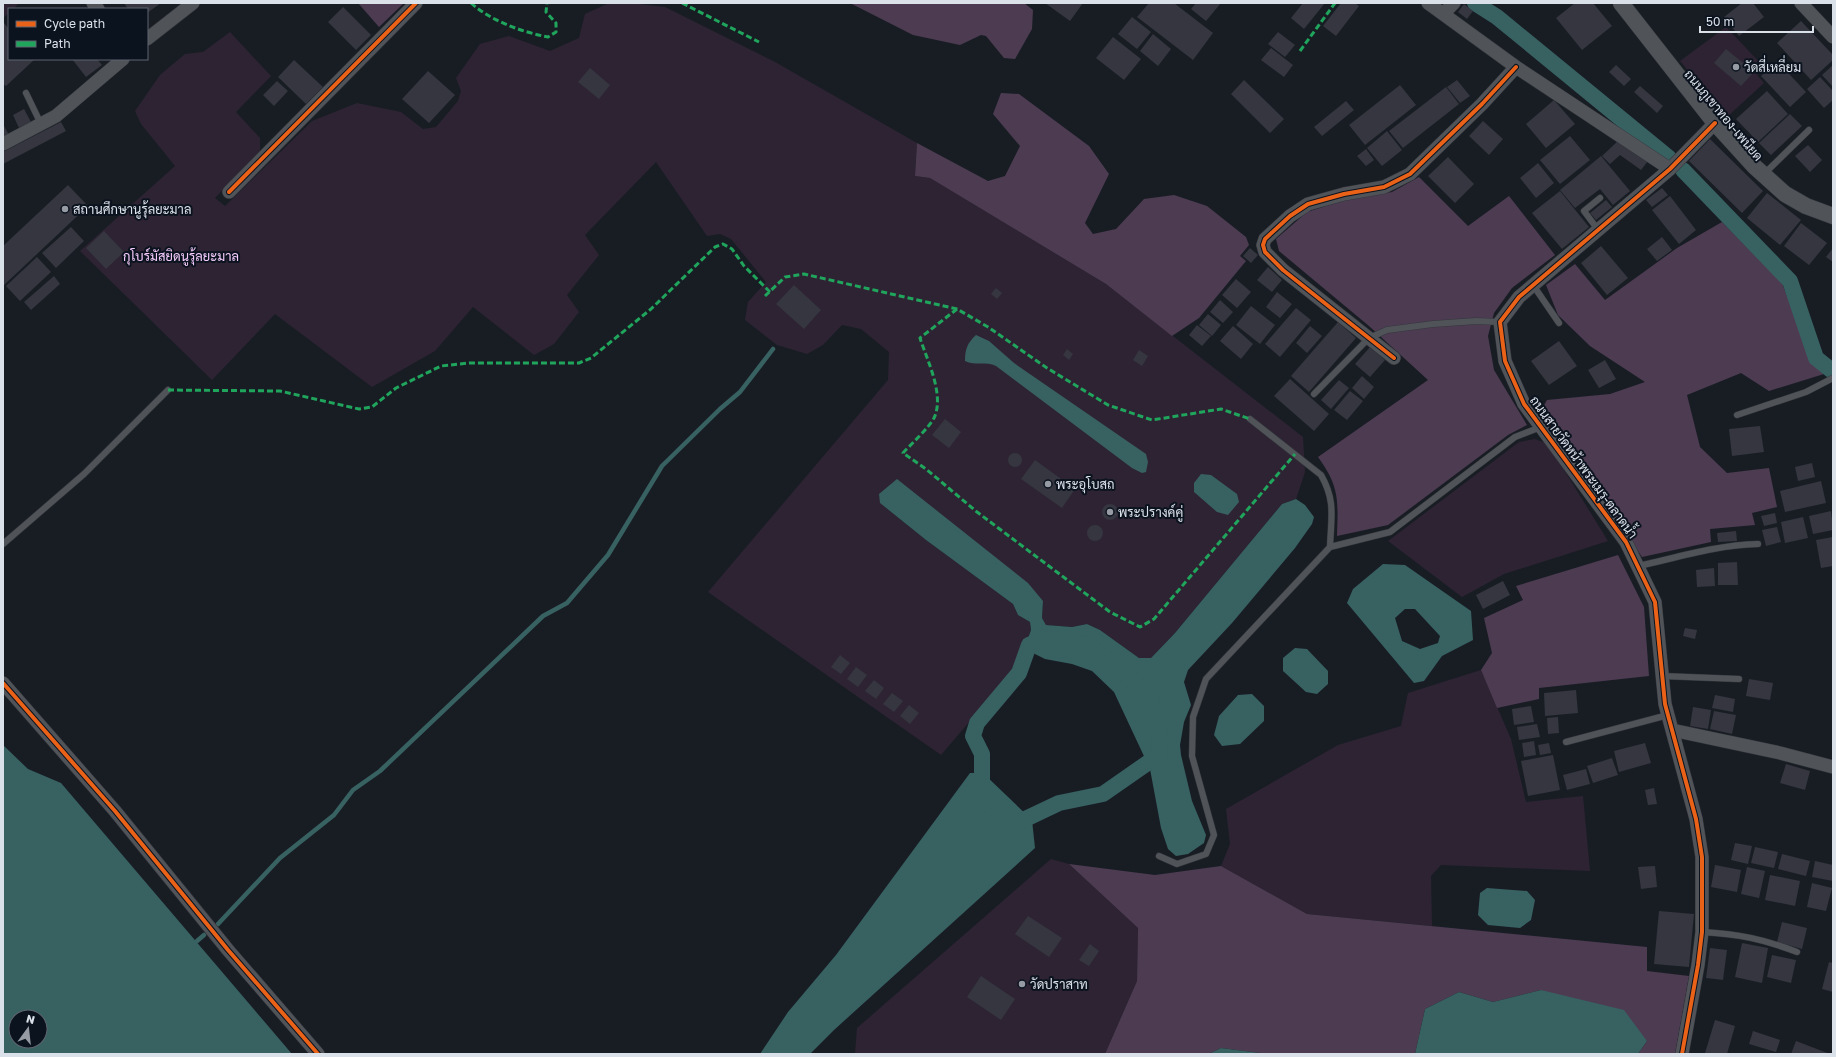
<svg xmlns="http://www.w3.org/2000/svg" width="1836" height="1057" viewBox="0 0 1836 1057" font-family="'Golos Text',Sarabun,sans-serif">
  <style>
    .green { fill: #2e2333 }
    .forest { fill: #4d3b52 }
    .water { fill: #386162; fill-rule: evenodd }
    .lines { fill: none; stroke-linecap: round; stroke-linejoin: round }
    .stream { stroke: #386162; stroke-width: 4.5 }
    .canal { stroke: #386162; stroke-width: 16 }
    .building { fill: #35363f }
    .service-casing { stroke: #34373d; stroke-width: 7 }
    .minor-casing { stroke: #34373d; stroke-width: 14 }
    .tertiary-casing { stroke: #34373d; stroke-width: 17 }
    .service { stroke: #505459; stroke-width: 6 }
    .minor { stroke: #505459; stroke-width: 13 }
    .tertiary { stroke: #505459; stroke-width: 16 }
    .quiet { stroke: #20a55d; stroke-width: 3; stroke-dasharray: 6 3; stroke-linecap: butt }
    .cycleway-casing { stroke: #0b131f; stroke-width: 6 }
    .cycleway { stroke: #ea6118; stroke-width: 4 }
    .poi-dot { fill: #979ca4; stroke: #0b131f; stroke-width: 1.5 }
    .labels { text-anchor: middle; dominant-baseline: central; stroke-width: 4; stroke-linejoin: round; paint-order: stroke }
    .poi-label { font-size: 13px; fill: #dbe1e9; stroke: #0b131f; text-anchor: start }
    .street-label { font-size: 13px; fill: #dbe1e9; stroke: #0b131f }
    .park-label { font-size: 13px; fill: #f6ccfd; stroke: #0b131f }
  </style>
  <rect width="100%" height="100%" fill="#181d24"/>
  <path class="green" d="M3 3H19L13 9H9V13L3 18Z
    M609 3H631L665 7 775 62 917 143 915 176 930 178 1106 284 1303 437 1305 472 1296 499 1282 504 1175 633 1151 658H1139L1100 630 1087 624 1072 627 1046 625 1042 618 1043 601 880 503 926 540 1013 604 1018 615 1030 622 1031 630 1017 666 941 755 708 592 888 380 889 352 861 329 842 325 823 345 807 354 777 345 745 320 748 302 766 282 731 239 720 234 707 236 656 162 585 235 599 255 567 295 579 312 554 344 534 355 473 307 435 351 372 387 275 314 212 380 80 251 175 166 141 124 135 111 160 75 185 54 203 52 230 32 271 76 236 112 260 138V151L215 198 225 206 312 121 357 103 401 112 423 129 436 127 458 101 461 91 456 78 480 44 509 36 550 51 579 38 585 14Z
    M1726 27 1765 68 1757 75 1764 83 1727 117 1680 61Z
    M1535 439 1548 444 1608 541 1504 574 1462 597 1388 541 1519 442Z
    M1481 670 1511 739 1526 802 1583 796 1590 871 1441 865 1431 876 1432 926 1307 914 1221 866 1230 844 1226 809 1338 745 1401 726 1408 693Z
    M1051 859 1069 864 1138 928 1137 981 1105 1054H855L857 1028Z"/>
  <path class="forest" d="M358 3H404L379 27Z
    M850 3H1024L1033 10 1032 29 1015 59 1004 58 986 36 981 35 960 45 913 35Z
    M1001 93 1019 94 1089 146 1109 174 1085 223 1093 234 1116 229 1144 199 1174 195 1207 206 1246 237 1249 245 1240 256 1246 261 1199 318 1172 336 1106 284 930 178 915 176 917 143 988 181 1005 176 1020 146 993 114Z
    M1419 177 1468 226 1509 196 1555 255 1512 288 1494 313 1488 336 1494 370 1527 425 1508 435 1388 525 1337 536C1338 501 1340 487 1318 457L1428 380 1369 326 1279 251 1276 239 1307 212 1348 199 1392 192Z
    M1722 222 1782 283 1811 360 1824 374 1769 391 1741 373 1687 395 1700 447 1727 473 1769 468 1777 507 1752 513 1755 525 1710 529 1711 542 1642 557 1542 409 1547 400 1610 394 1645 382 1590 346 1558 315 1546 285 1575 264 1605 300 1677 248Z
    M1618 555 1644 607 1649 676 1539 688V699L1497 708 1481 670 1492 653 1484 618 1523 600 1516 586Z
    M1069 864 1155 875 1221 866 1307 914 1647 947V971L1689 976 1675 1054H1638L1647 1041 1541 990 1493 1002 1459 992 1425 1009 1415 1054H1268L1221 1048 1209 1054H1105L1137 981 1138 928Z"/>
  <path class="water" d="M976 335 989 341 1014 363 1146 454 1148 462 1146 472 1142 473 1132 468 996 366C986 361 975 366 965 361 965 350 967 343 976 335Z
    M1201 474 1211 475 1237 494 1239 502 1228 515 1217 512 1194 492V483Z
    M897 479 1028 583 1043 601 1042 618 1046 625 1072 627 1087 624 1100 630 1139 658H1151L1175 633 1282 504 1296 499 1305 505 1314 517 1312 524 1295 548 1232 623 1188 670 1184 682 1191 705 1184 722 1180 745 1181 755 1192 801 1206 835 1204 843 1188 854 1176 856 1168 849 1161 828 1150 769 1114 692 1092 671 1072 664 1045 659 1033 653 1027 641 1031 630 1030 622 1018 615 1013 604 926 540 880 503 879 494Z
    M1383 564 1405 565 1471 611 1473 640 1442 656 1424 681 1414 683 1347 603 1353 589ZM1405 609H1415L1440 636 1438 643 1420 649 1402 641 1395 618Z
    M1295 648 1307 649 1328 671V684L1317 694 1306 692 1283 671V658Z
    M1252 694 1264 706V721L1240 744 1222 746 1214 735 1219 716 1238 695Z
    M3 745 28 769 61 783 292 1054H3ZM16 1017H40V1041H16Z
    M970 773H983L1032 820 1035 848 834 1030 810 1054H760L788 1012 836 955Z
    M1487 888 1527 891 1535 900 1531 920 1520 928 1488 925 1478 915 1480 893Z
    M1541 990 1624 1010 1647 1041 1638 1054H1415L1425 1009 1459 992 1493 1002Z
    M1221 1048 1268 1054H1209Z"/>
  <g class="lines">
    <path class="stream" d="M218 924 280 858 334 815 353 790 380 771 543 616 567 603 608 555 662 466 720 409 740 392 773 349
      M197 941 204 935"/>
    <path class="canal" d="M1475 3 1497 17 1669 158
      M1683 170 1790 281 1816 358 1831 370
      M1046 638 1091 646 1148 694 1160 740 1159 755 1103 794 1059 803 1017 823 982 800V754L973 736 977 723 1019 673 1029 645Z"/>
  </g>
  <path class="building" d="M124 3H161L147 13V9H128Z
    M1045 3H1083L1070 21Z
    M1149 3H1174L1213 33 1193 60 1137 17Z
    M1196 3H1221L1206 21 1191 9Z
    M1303 3H1325L1304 29 1291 18Z
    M1341 3H1355L1359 6 1336 36 1323 26Z
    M1575 3H1593L1612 26 1582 50 1556 18Z
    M1742 3H1753L1764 17 1739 36 1724 17Z
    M1464 4 1473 11 1467 19 1458 12Z
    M343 7 371 35 356 50 328 22Z
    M1132 17 1151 32 1137 49 1118 34Z
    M1801 21 1833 55V60L1811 80 1777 43Z
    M4 23 9 29V59H35L6 86 3 84Z
    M1278 32 1295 45 1285 57 1268 44Z
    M1153 34 1171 49 1158 66 1140 51Z
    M1113 37 1141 59 1124 80 1096 58Z
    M1271 48 1293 65 1284 77 1261 60Z
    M1726 49 1754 72 1741 86 1714 63Z
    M72 59H97L102 65 86 77Z
    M294 60 323 87 306 104 278 77Z
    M1777 61 1806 92 1790 107 1761 76Z
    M1616 65 1631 79 1624 86 1609 72Z
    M1833 65V87L1822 75Z
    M590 68 610 85 599 99 578 82Z
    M428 71 455 95 429 123 402 99Z
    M1820 77 1833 91V100L1824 108 1807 89Z
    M1244 80 1284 119 1270 133 1231 94Z
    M1457 80 1470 96 1460 103 1447 87Z
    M277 81 288 91 274 106 263 95Z
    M1400 85 1416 105 1365 145 1349 125Z
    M1640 86 1663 106 1657 113 1634 92Z
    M1446 87 1459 104 1403 148 1389 131Z
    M1767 91 1788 114 1758 142 1736 119Z
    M1554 100 1575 124 1546 148 1526 124Z
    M1346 101 1354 110 1322 136 1314 127Z
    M24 109 31 122 19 128 13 115Z
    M1790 114 1802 126 1771 155 1759 143Z
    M1483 121 1503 139 1489 155 1469 136Z
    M61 122 66 131 3 164V152Z
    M3 124 9 135 3 138Z
    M1387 131 1402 150 1382 166 1367 148Z
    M1570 136 1590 160 1560 184 1540 160Z
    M1620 139 1648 161 1641 170 1620 155 1610 164 1602 156Z
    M1710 139 1763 191 1742 213 1689 161Z
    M1808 145 1822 160 1810 172 1795 156Z
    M1366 149 1374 160 1366 166 1357 156Z
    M1601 156 1630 191 1613 205 1600 189 1575 208 1560 190Z
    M1448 157 1474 184 1455 203 1428 176Z
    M1538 163 1554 183 1536 198 1520 178Z
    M68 185 88 206 3 286V246Z
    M1662 188 1668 195 1652 207 1646 200Z
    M1560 191 1589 227 1562 249 1532 213Z
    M1767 193 1801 220 1780 245 1747 218Z
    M1670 196 1696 230 1679 244 1652 210Z
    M1606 200 1612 207 1596 220 1590 213Z
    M1801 223 1827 243 1809 265 1784 246Z
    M71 227 84 241 56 268 42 253Z
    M104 231 124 252 106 269 86 248Z
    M1662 237 1672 250 1657 261 1647 249Z
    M1601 246 1628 278 1607 295 1581 263Z
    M1250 248 1258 255 1251 263 1243 256Z
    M1833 248V262L1826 257Z
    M37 257 51 272 20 301 6 286Z
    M1268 267 1282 280 1272 292 1257 280Z
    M54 276 60 284 31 310 24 302Z
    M1236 279 1251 292 1237 308 1222 295Z
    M794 285 821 310 804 329 776 304Z
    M996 288 1002 293 997 299 991 294Z
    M1277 292 1292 304 1280 318 1266 307Z
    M1220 300 1233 312 1223 323 1210 312Z
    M1251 306 1275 325 1260 344 1236 325Z
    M1296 308 1311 320 1280 357 1265 344Z
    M1208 314 1221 325 1212 336 1199 325Z
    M1338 322 1356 338 1309 392 1291 376Z
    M1197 325 1211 336 1202 346 1189 335Z
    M1233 326 1253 344 1241 359 1220 341Z
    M1310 326 1322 336 1307 353 1296 343Z
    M1559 341 1577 366 1549 385 1531 361Z
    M1370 347 1385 360 1370 377 1355 364Z
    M1067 349 1073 354 1069 360 1063 355Z
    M1139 350 1148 356 1142 366 1133 360Z
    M1605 360 1616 379 1599 388 1588 370Z
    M1362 376 1374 387 1364 399 1352 388Z
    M1290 379 1329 414 1314 431 1274 396Z
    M1339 380 1349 388 1331 409 1321 400Z
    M1350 391 1363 401 1347 420 1334 410Z
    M945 419 961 432 949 448 932 435Z
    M1760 426 1764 452 1732 456 1729 429Z
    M1008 460a7 7 0 1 1 14 0a7 7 0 1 1-14 0Z
    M1035 460 1075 489 1062 508 1021 479Z
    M1812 463 1815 477 1798 481 1795 467Z
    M1821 481 1826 503 1785 512 1780 491Z
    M1102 512a8 8 0 1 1 16 0a8 8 0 1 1-16 0Z
    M1831 511 1833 530 1813 534 1809 516Z
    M1775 513 1777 523 1764 526 1761 516Z
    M1803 517 1808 538 1785 543 1781 522Z
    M1087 533a8 8 0 1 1 16 0a8 8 0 1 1-16 0Z
    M1777 527 1781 542 1766 546 1762 530Z
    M1736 531 1737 541 1718 542 1717 533Z
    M1833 537V566L1821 568 1816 540Z
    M1737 562 1738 585H1718V563Z
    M1714 568 1715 586 1697 587 1696 570Z
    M1503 581 1510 595 1483 609 1476 595Z
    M1685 628 1697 630 1695 639 1683 636Z
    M840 655 850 663 841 674 831 667Z
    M856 667 867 675 858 687 847 679Z
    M1749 679 1773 683 1770 700 1746 696Z
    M874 680 884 688 876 699 865 691Z
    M1576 690 1578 713 1545 716 1544 693Z
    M892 693 903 701 894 712 883 704Z
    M1715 695 1735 699 1733 712 1712 708Z
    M909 705 919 713 910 724 900 716Z
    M1531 706 1534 722 1514 725 1512 709Z
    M1693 707 1711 710 1708 729 1690 726Z
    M1714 711 1736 715 1732 734 1710 729Z
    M1558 717 1559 733 1548 734 1547 718Z
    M1537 724 1540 737 1519 740 1517 727Z
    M1534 741 1536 755 1524 757 1522 743Z
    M1549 743 1551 753 1540 755 1538 745Z
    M1645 743 1651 763 1619 772 1614 751Z
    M1553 755 1560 790 1528 796 1521 761Z
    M1612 758 1618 775 1593 783 1587 766Z
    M1786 764 1810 771 1805 790 1780 783Z
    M1586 769 1590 784 1567 790 1563 775Z
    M1654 788 1657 804 1648 805 1645 790Z
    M1735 843 1752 846 1748 864 1731 860Z
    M1755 847 1778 852 1774 868 1751 863Z
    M1782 854 1810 861 1806 876 1778 869Z
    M1815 861 1833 865V881L1812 877Z
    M1715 865 1741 870 1737 892 1711 887Z
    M1655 866 1657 887 1641 889 1638 867Z
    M1747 867 1765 871 1759 898 1741 894Z
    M1770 875 1800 881 1795 906 1765 900Z
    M1812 883 1832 888 1826 911 1807 907Z
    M1659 911 1694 914 1689 967 1654 964Z
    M1028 916 1062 938 1049 957 1015 934Z
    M1782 922 1807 928 1802 949 1777 942Z
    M1742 943 1768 948 1762 983 1735 977Z
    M1090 944 1099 951 1089 966 1079 960Z
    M1710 948 1727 950 1723 980 1706 978Z
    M1772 955 1796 960 1791 983 1767 977Z
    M1829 962 1833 963V992L1822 989Z
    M981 976 1015 999 1001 1020 967 997Z
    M1715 1020 1735 1026 1727 1054 1705 1053Z
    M1753 1031 1780 1040 1776 1052 1749 1044Z
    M1796 1041 1830 1054H1791Z"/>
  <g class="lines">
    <g class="service-casing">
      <path id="service" d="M26 93 41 124
        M1764 174 1809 130
        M1599 231 1584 211 1600 198
        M1533 285 1559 323
        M1314 394 1369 338 1387 330 1433 324 1476 321 1500 322
        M1737 415 1806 392 1833 378
        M1250 419 1321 475C1336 501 1331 518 1330 547
        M3 544 84 474 168 390
        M1639 566C1679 557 1717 545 1758 544
        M1662 676 1739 679
        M1566 742 1668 715
        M1159 856 1177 864 1206 854 1214 835 1192 756 1193 717 1206 679 1330 547 1390 532 1515 437 1541 427
        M1702 932C1739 934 1763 939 1797 952"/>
    </g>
    <g class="minor-casing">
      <path id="minor" d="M93 3 98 9
        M1428 3 1516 67 1670 169
        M1801 3 1833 37
        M1443 14 1454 3
        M147 39 193 3
        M3 144 56 116 123 59
        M229 192 416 3
        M1394 358 1283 270 1265 252 1263 245 1265 239 1290 216 1308 204 1344 194 1384 187 1410 174 1482 104 1516 67
        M3 683 115 811 228 950 318 1054
        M1672 730 1780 753 1833 767
        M1682 1054 1698 965 1702 932V857L1696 819 1665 704 1655 602 1626 542 1524 404 1505 361 1500 322 1519 297 1670 169 1715 123"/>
    </g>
    <g class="tertiary-casing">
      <path id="tertiary" d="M1621 3 1715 123 1755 167 1785 194 1806 206 1833 216"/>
    </g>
    <use href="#service" class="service"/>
    <use href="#minor" class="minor"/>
    <use href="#tertiary" class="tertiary"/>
    <path class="quiet" d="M471 3C491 21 522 32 548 37L556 32V23L546 12 547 3
      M682 3 759 42
      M1300 51 1335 3
      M765 296 785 277 804 274 957 309 988 327 1047 368 1108 405 1152 420 1221 409 1250 419
      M957 309 920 338C927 360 945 395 934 418 928 429 912 443 903 453L926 469 977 512 1110 612 1140 627 1154 619 1295 454
      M168 390 280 391 359 409 372 407 396 388 441 366 469 363H579L591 358 651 309 715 247 723 244 732 249 744 266 770 292"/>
    <g class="cycleway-casing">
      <path id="cycleway" d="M229 192 416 3
        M1394 358 1283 270 1265 252 1263 245 1265 239 1290 216 1308 204 1344 194 1384 187 1410 174 1482 104 1516 67
        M3 683 115 811 228 950 318 1054
        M1682 1054 1698 965 1702 932V857L1696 819 1665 704 1655 602 1626 542 1524 404 1505 361 1500 322 1519 297 1670 169 1715 123"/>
    </g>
    <use href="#cycleway" class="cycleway"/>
  </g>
  <g class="poi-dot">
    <circle cx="1736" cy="67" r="4"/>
    <circle cx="65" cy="209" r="4"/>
    <circle cx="1048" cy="484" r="4"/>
    <circle cx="1110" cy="512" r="4"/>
    <circle cx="1022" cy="984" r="4"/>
  </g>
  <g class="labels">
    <g class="poi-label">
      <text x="1744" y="67">วัดสี่เหลี่ยม</text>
      <text x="73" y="209">สถานศึกษานูรุ้ลยะมาล</text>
      <text x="1056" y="484">พระอุโบสถ</text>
      <text x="1118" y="512">พระปรางค์คู่</text>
      <text x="1030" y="984">วัดปราสาท</text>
    </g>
    <g class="street-label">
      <text transform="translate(1724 115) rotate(50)">ถนนภูเขาทอง-เพนียด</text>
      <text transform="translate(1584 467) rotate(54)">ถนนสายวัดหน้าพระเมรุ-ตลาดน้ำ</text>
    </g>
    <g class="park-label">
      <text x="181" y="256">กุโบร์มัสยิดนูรุ้ลยะมาล</text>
    </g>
  </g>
  <rect width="1836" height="1057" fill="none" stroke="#dbe1e9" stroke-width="8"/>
  <rect x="8" y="8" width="140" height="52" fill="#0b131f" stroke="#5e6570"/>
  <rect x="16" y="21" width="20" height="6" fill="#ea6118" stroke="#5e6570"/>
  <text x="44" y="28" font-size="12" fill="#dbe1e9">Cycle path</text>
  <rect x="16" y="41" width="20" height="6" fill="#20a55d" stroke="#5e6570"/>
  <text x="44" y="48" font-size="12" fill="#dbe1e9">Path</text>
  <g transform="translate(28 1029) rotate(15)"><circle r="19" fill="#0b131f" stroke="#5e6570"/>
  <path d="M0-3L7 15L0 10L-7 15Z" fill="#979ca4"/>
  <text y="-6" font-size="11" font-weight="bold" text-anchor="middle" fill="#dbe1e9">N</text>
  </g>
  <path d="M1700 26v6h113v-6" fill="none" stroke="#dbe1e9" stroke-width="2"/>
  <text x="1706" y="26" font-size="12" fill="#dbe1e9" stroke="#0b131f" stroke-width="3" paint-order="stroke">50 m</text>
</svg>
